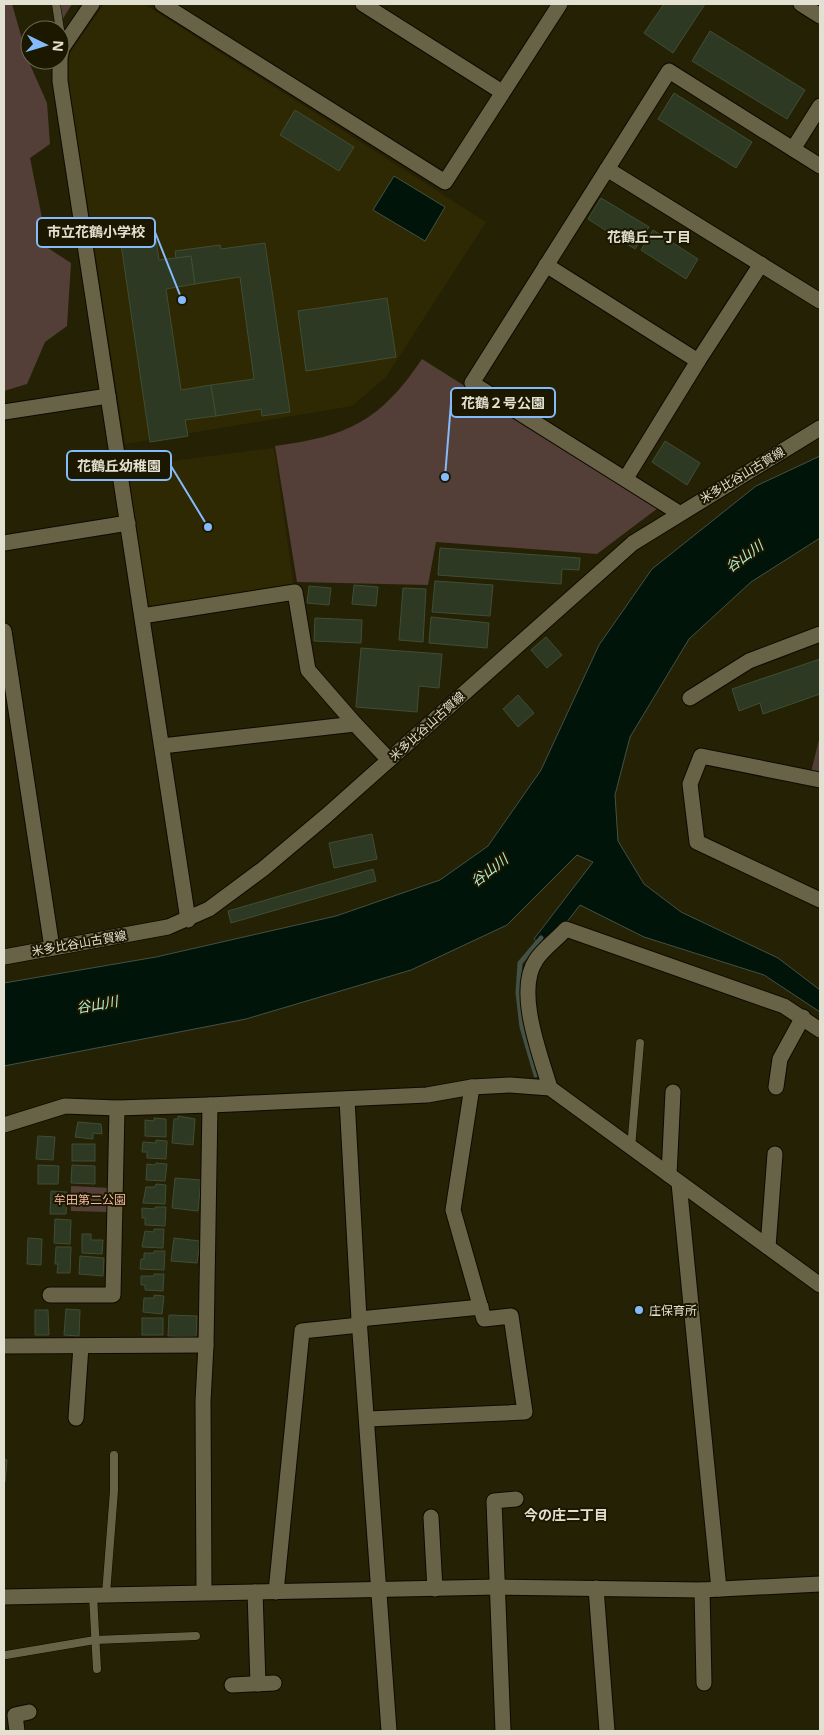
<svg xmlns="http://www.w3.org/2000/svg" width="824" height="1735" font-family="'Open Sans','Noto Sans JP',sans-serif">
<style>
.built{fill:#2e2803}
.green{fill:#533f37}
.water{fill:#001409;stroke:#445145}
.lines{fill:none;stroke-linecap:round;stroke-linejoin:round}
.stream{stroke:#445145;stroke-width:5}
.building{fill:#2d3922;stroke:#404e35}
.lane-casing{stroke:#0f0a00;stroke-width:9}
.street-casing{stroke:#0f0a00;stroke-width:17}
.secondary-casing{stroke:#0f0a00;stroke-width:17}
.lane{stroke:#686346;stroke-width:8}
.street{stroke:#686346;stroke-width:15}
.secondary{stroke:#686346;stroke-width:15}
.poi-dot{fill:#85bbfb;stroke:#1c1800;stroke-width:2}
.labels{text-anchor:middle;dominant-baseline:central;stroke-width:4;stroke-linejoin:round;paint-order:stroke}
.street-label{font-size:12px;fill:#e2e0d0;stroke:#1c1800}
.park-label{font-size:12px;fill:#f0b6a2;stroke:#1c1800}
.poi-label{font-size:12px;fill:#e2e0d0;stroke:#1c1800;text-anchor:start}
.neighbourhood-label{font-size:14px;font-weight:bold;fill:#e2e0d0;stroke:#1c1800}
.water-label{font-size:14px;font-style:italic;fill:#b4eed0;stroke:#1c1800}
.leader{fill:none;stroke:#85bbfb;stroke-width:2}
.callout-dot{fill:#85bbfb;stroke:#1c1800;stroke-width:2}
.callout{fill:#1c1800;stroke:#85bbfb;stroke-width:2}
.callout-label{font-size:14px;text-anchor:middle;font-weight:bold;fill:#e2e0d0}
</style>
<rect width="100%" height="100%" fill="#252105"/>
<g class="built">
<path d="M104,4H144L486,222L386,377L352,406L125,444L65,60Z"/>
<path d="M274,448L294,587L154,606L148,604L128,472L133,466Z"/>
</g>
<g class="green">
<path d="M4,4H12L28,60L47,103L50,144L30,158L48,248L71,263L67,326L45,342L27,384L4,391Z"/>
<path d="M60,4H72L61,22Z"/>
<path d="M422,359L658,508L597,554L436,542L428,585L297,582L275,446C349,436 380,421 422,359Z"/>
<path d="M820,736V775L811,772Z"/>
<path d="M71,1186L110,1188L109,1212L71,1211Z"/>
</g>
<g class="water">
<path d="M394,176L445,207L425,241L373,210Z"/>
<path d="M820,456V538L751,582L689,639L630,737L615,795L618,841L644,884L681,912L778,958L820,990V1012L764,975L644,937L580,905L546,949L534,939L593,862L577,855L507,925L411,970L246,1019L4,1066V983L156,957L336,916L440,880L488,846L541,770L599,645L652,569L756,486Z"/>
</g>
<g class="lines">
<path class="stream" d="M536,1075L522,1027L518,993L520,963L541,938"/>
</g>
<g class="building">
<path d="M664,4H705L673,53L644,33Z"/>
<path d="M710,31L805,90L787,119L692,61Z"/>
<path d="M674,93L752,142L736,168L658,119Z"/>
<path d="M295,110L354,147L339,171L280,135Z"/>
<path d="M601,198L649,227L635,249L588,219Z"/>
<path d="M653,230L698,259L686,279L641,250Z"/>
<path d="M156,239L159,260L191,256L195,284L166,289L181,390L211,385L216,416L185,420L188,436L150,442L121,244Z"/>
<path d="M265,243L290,412L262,416L261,409L216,416L211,385L254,379L240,277L195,284L191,256L176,258L175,251L220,245L221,249Z"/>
<path d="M387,298L396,357L306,371L298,311Z"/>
<path d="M665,441L700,463L687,485L652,462Z"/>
<path d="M440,548L580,558L579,570L562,569L561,584L438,575Z"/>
<path d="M435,581L493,585L490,616L432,612Z"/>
<path d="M354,585L378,587L376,606L352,604Z"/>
<path d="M309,586L331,588L329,605L307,603Z"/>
<path d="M403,588L426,589L423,642L399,640Z"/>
<path d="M431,617L489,623L487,648L429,643Z"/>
<path d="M315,618L362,620L361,643L314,641Z"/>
<path d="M546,637L562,655L547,668L531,650Z"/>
<path d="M361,648L442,654L439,688L419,686L417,712L356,707Z"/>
<path d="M820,659V694L763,714L760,703L739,711L732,689Z"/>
<path d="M518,695L534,713L518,727L503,709Z"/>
<path d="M372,834L377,859L334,868L329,843Z"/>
<path d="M373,869L376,881L231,923L228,911Z"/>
<path d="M178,1116L195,1119L193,1145L172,1143L174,1119H178Z"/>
<path d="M154,1118L166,1119V1137L145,1136V1120L154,1121Z"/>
<path d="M78,1122L101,1124L102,1134L93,1133V1139L75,1137Z"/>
<path d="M38,1136L55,1137L53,1160L36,1159Z"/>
<path d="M156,1140L167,1141L166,1159L147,1158V1152H142L143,1142L156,1143Z"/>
<rect x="72" y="1144" width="23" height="17"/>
<path d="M156,1163L167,1164L165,1181L146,1180L147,1164L155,1165Z"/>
<path d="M38,1165L59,1166L58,1184H38Z"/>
<path d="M72,1165L95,1166V1184L71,1183Z"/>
<path d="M175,1178L201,1180L198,1211L172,1208Z"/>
<path d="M156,1184L166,1185L165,1204L143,1203L146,1187H155Z"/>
<path d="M51,1191L67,1192L66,1214H50Z"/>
<path d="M155,1207H166L165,1226L145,1225V1218H142V1208L155,1209Z"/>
<path d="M55,1219L71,1220L70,1244L54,1243Z"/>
<path d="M154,1229H164L163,1248L142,1247L145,1231L154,1232Z"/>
<path d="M82,1234H91V1240H103L102,1254L82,1253Z"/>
<path d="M28,1238L42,1239L41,1265L27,1264Z"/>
<path d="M174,1238L200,1241L197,1263L171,1261Z"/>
<path d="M56,1247H71L70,1273H57L58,1264H55Z"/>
<path d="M154,1251H165L164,1270L140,1269L141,1259H144V1253H154Z"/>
<path d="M80,1256L104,1258L103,1276L79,1274Z"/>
<path d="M154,1274H164L163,1291L145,1290V1285H141V1276H154Z"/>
<path d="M154,1295L164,1296L162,1314L143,1312L144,1298H154Z"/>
<path d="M66,1309L80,1310L79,1336L64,1335Z"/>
<path d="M35,1310H48L49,1335H35Z"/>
<path d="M169,1315L197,1316L196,1337L168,1336Z"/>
<rect x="142" y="1318" width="21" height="17"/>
<path d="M4,1459L7,1460L5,1482H4Z"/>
</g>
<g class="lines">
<defs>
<g id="lane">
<path d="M56,4L60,30"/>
<path d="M631,1148L640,1043"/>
<path d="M106,1594L114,1491V1455"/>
<path d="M93,1595L97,1669"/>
<path d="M6,1655L95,1640L196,1636"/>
</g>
<g id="street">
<path d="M162,4L445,182L560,4"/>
<path d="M363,4L502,92"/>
<path d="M60,58L62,48L92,4"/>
<path d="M60,60V81L188,920"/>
<path d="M793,149L820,106"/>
<path d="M607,169L820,301"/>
<path d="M546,265L698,361"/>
<path d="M4,412L108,396"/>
<path d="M626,478L698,361L761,264"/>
<path d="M679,513L472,383L669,71L820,166"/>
<path d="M4,543L128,523"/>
<path d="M142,616L295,592L308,670L355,724"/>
<path d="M4,631L52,948"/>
<path d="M690,698L749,661L820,634"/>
<path d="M162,746L355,724L389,760"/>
<path d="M820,780L701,756L690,784L697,842L820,900"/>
<path d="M776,1087L780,1059L803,1017"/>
<path d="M550,1088C540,1054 515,991 536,960C543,949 557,939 566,929L784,1006L820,1030"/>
<path d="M347,1099L359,1319L389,1731"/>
<path d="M4,1125L65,1106L117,1108L210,1105L427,1095L472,1087L510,1085L550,1088L820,1285"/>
<path d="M669,1175L673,1092"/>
<path d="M679,1183L719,1589"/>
<path d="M768,1247L775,1154"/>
<path d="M50,1295H113L117,1108"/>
<path d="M359,1319L481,1307"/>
<path d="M4,1346L206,1345"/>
<path d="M76,1418L81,1346"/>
<path d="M368,1419L525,1412L511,1316L484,1319L453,1210L472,1087"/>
<path d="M431,1517L435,1589"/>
<path d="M596,1588L607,1731"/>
<path d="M702,1590L704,1683"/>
<path d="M204,1592L203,1401L206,1345L210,1105"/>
<path d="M255,1592L258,1684"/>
<path d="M276,1592L302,1331L360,1325"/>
<path d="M4,1597L498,1587L702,1590L820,1584"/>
<path d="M232,1685L274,1683"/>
<path d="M17,1731L15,1715L29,1712"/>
<path d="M503,1731L494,1501L516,1499"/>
</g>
<g id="secondary">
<path d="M801,4L820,16"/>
<path d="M4,957L168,927L209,909L263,869L326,816L633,543L820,428"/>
</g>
</defs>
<use href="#lane" class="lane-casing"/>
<use href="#street" class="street-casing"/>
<use href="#secondary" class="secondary-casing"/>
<use href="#lane" class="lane"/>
<use href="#street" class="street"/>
<use href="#secondary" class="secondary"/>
</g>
<circle class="poi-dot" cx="639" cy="1310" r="5"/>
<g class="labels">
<g class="street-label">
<text transform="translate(742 475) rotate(-31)">米多比谷山古賀線</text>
<text transform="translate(427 726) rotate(-42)">米多比谷山古賀線</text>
<text transform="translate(79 943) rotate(-10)">米多比谷山古賀線</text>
</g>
<g class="park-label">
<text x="90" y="1199">牟田第二公園</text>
</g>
<g class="poi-label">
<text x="649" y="1310">庄保育所</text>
</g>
<g class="neighbourhood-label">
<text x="649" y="236">花鶴丘一丁目</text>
<text x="566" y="1514">今の庄二丁目</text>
</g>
<g class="water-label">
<text transform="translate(744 556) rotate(-36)">谷山川</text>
<text transform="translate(489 870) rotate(-38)">谷山川</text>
<text transform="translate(97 1004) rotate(-10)">谷山川</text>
</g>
</g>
<path class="leader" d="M182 300L155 232M445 477L451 403M208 527L171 466"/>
<g class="callout-dot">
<circle cx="182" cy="300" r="5"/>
<circle cx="445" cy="477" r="5"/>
<circle cx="208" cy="527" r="5"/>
</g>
<g class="callout">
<rect x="37" y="218" width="118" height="29" rx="5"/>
<rect x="451" y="388" width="104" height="29" rx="5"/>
<rect x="67" y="451" width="104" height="29" rx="5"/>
</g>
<g class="callout-label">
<text x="96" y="237">市立花鶴小学校</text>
<text x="503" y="408">花鶴２号公園</text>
<text x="119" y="471">花鶴丘幼稚園</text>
</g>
<rect width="824" height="1735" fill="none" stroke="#e2e0d0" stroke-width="10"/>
<g transform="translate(45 45) rotate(95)"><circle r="24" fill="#1c1800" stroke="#6b6853"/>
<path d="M0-4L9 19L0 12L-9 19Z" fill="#85bbfb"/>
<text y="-8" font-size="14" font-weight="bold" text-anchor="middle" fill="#e2e0d0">N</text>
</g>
</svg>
